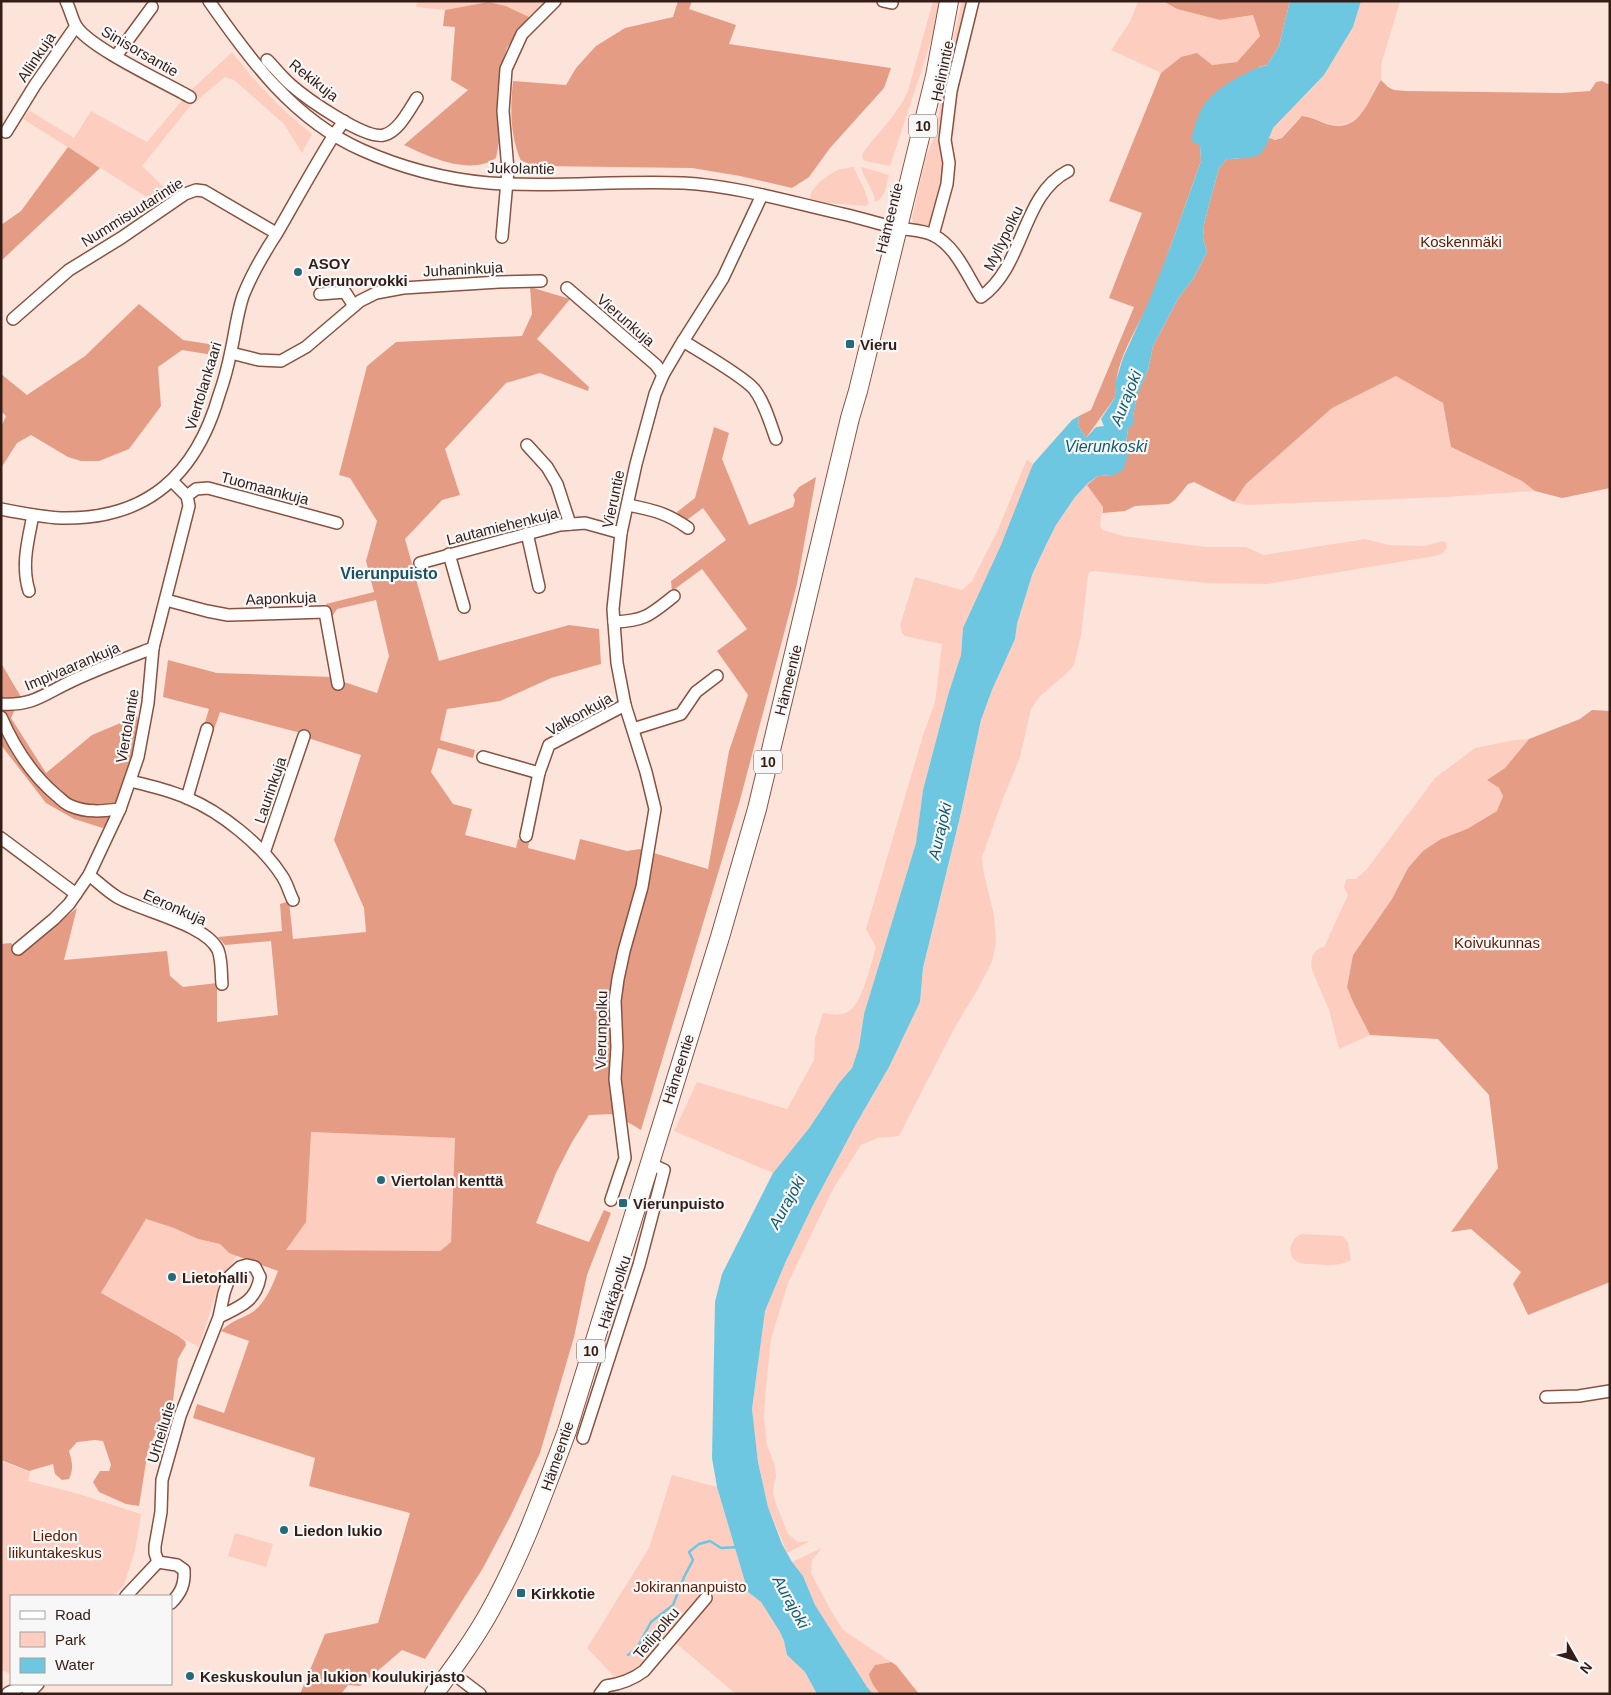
<svg xmlns="http://www.w3.org/2000/svg" width="1611" height="1695" font-family="Arial,sans-serif">
<style>
.green{fill:#fdcebf}
.forest{fill:#e59c84;fill-rule:evenodd}
.water{fill:#6dc7e1}
.lines{fill:none;stroke-linecap:round;stroke-linejoin:round}
.stream{stroke:#6dc7e1;stroke-width:2.5}
.minor-casing{stroke:#875240;stroke-width:14}
.highway-casing{stroke:#875240;stroke-width:20}
.minor{stroke:#fff;stroke-width:11}
.highway{stroke:#fff;stroke-width:18}
.poi-dot{fill:#26697b;stroke:#f7f7f7;stroke-width:2}
.labels{text-anchor:middle;dominant-baseline:central;stroke-width:4.5;stroke-linejoin:round;paint-order:stroke}
.shield{fill:#f7f7f7;stroke:#6e5e5a;stroke-width:1}
.shield-label{font-size:14px;font-weight:bold;fill:#331d16}
.street-label{font-size:15px;fill:#331d16;stroke:#f7f7f7}
.park-label{font-size:15px;fill:#5a1b02;stroke:#f7f7f7}
.poi-label{font-size:15px;font-weight:bold;fill:#331d16;stroke:#f7f7f7;text-anchor:start}
.water-label{font-size:16px;font-style:italic;fill:#0f5b6e;stroke:#f7f7f7}
.neighbourhood-label{font-size:16px;font-weight:bold;fill:#1d5261;stroke:#f7f7f7}
</style>
<rect width="100%" height="100%" fill="#fde4db"/>
<g class="green">
<path d="M417,1H546L529,17L506,6L488,2L445,10L416,7Z"/>
<path d="M933,1H942L939,17L890,166L865,161L862,158L863,153C878,132 897,115 908,91Z"/>
<path d="M962,1H979L959,83L954,135L945,140L947,184L933,235L915,231L912,218L925,160L935,134L946,70Z"/>
<path d="M1138,1H1163L1177,9L1220,20L1253,15L1260,36L1237,62L1212,65L1181,57L1161,73L1111,50L1130,22Z"/>
<path d="M1361,1H1400L1381,65V80L1373,91L1369,104L1362,114L1349,123L1336,126L1305,116L1298,119L1282,138L1274,140L1269,138L1273,128L1324,75L1353,27Z"/>
<path d="M232,52C257,84 279,108 312,134L302,153L284,124L234,80L225,77L190,106L142,166L170,193L156,203L23,119L29,110L74,138L91,111L147,142L189,92Z"/>
<path d="M854,167C858,179 868,193 868,204L866,206L817,202L810,198C811,186 829,174 838,170C843,168 849,168 854,167Z"/>
<path d="M861,167L889,175C886,185 886,198 875,202C874,189 864,180 861,167Z"/>
<path d="M1396,376L1443,403L1451,447L1522,481L1535,491L1445,497L1247,505L1234,502L1246,484L1332,407Z"/>
<path d="M1027,459L1033,464L1030,476L1001,545L963,628L961,655L948,695L923,790L916,843L864,1014L859,1047L852,1068L839,1083L810,1127L773,1173L674,1131L697,1082L787,1109L814,1060L815,1038L823,1013C831,1014 839,1016 847,1012C862,1006 871,963 876,947L866,929L924,732L935,702L942,644L905,636L902,633L900,625L915,577L962,590L972,581L997,532Z"/>
<path d="M1087,484L1103,507V513L1101,515L1100,526L1103,530L1123,536L1206,547H1246L1264,555L1365,539L1389,545L1425,546L1443,541L1446,543L1447,548L1442,554L1435,556L1267,584L1206,583L1094,571L1090,572L1088,575L1081,635L1074,665L1067,673L1039,697L1031,709L1020,757L1004,796L982,857L983,870L994,915L996,942L992,962L975,994L956,1025L899,1136L878,1138L861,1145L833,1189L788,1283L771,1339L765,1398L764,1418L767,1445L775,1466L776,1477L774,1485L773,1492L776,1504L788,1534L798,1542L810,1541L787,1553L768,1507L758,1462L752,1409L765,1311L786,1261L813,1205L856,1124L889,1067L920,1002L923,969L960,817L981,720L992,690L1015,639L1017,624L1032,575L1056,525L1075,497Z"/>
<path d="M1529,739L1505,768L1487,780L1499,788L1503,796L1497,811L1467,829L1441,839L1408,868L1392,899L1353,955L1347,987L1353,1002L1370,1035L1339,1049L1329,1010L1312,970C1310,960 1312,949 1324,947L1348,895L1344,887L1346,880L1348,879H1356L1367,869L1435,778L1475,748L1514,740Z"/>
<path d="M311,1132L455,1138L451,1242L440,1251H286Z"/>
<path d="M146,1219L174,1228L198,1239L220,1244L229,1253L237,1255L218,1287L199,1347L101,1294Z"/>
<path d="M1302,1234L1342,1236L1348,1242L1351,1260C1338,1267 1326,1265 1312,1264C1309,1264 1304,1264 1300,1263C1285,1258 1289,1238 1302,1234Z"/>
<path d="M1,1461L30,1472L28,1481L79,1494L141,1514V1516L135,1550L124,1585L113,1596H11V1674L1,1670Z"/>
<path d="M672,1475L717,1487L748,1592L761,1602L780,1632L784,1641L787,1655L805,1672L817,1694H736L672,1640L621,1684L587,1648L649,1548Z"/>
<path d="M235,1533L273,1544L266,1567L228,1556Z"/>
<path d="M822,1548L812,1560L811,1573L830,1609L843,1630L891,1662L875,1665L877,1691L880,1694H873L867,1687L815,1605L803,1576L792,1562Z"/>
</g>
<g class="forest">
<path d="M678,1H692L689,9L736,25L729,44L891,68L884,88L830,148L809,177L792,188L740,176L692,168L537,166L521,161C510,135 510,109 513,81L566,85L576,68L596,46L625,28L673,17Z"/>
<path d="M1163,1H1290L1279,46L1267,65L1259,67L1200,145L1201,161C1184,207 1169,254 1150,300C1137,330 1113,363 1116,396L1086,438L1078,425L1079,416L1091,410L1134,307L1109,298L1142,213L1109,201L1161,73L1181,57L1197,53L1212,65L1237,62L1260,36L1253,15L1220,20L1177,9Z"/>
<path d="M488,2L506,6L529,17L507,48L501,67L497,94L499,142L496,158C470,176 429,157 404,145L468,90L451,80L455,27L443,26L445,10Z"/>
<path d="M1381,80L1388,87L1394,90L1406,91L1562,93L1590,91L1596,82L1602,81L1610,85V488L1562,498L1535,491L1522,481L1451,447L1443,403L1396,376L1332,408L1246,484L1234,502L1194,482L1188,484L1175,500L1169,504L1135,506L1125,511L1103,513V507L1087,485L1099,475L1112,476L1128,455L1126,443L1128,429L1133,416L1137,395L1148,370L1153,346L1179,297L1193,279L1207,252L1203,238L1204,224L1219,168L1227,159C1246,158 1262,158 1269,138L1275,140L1282,138L1302,116C1313,117 1325,125 1336,126C1363,127 1369,97 1381,80Z"/>
<path d="M68,147L100,168L1,261V225L21,211Z"/>
<path d="M530,287L570,299L537,339L589,387L588,391L540,373L506,383L445,449L460,495L442,500L405,539L412,564L440,557L442,564L414,572L439,661L569,625L599,629L601,664L551,678L500,701L447,709L440,740L475,750L473,758L438,748L431,772L453,804L472,809L465,835L516,848L518,839L529,842L528,848L575,860L580,839L627,851L640,849L708,869L729,751L748,695L717,651L747,629L702,569L672,591L671,581L726,540L703,508L684,522L677,512L695,498L714,427L729,433L722,459L749,525L793,507L795,500L793,495L799,487L816,477L797,584L740,800L641,1130L614,1114L589,1115L572,1142L556,1173L536,1223L589,1242L604,1210L611,1213L587,1275L574,1337L540,1453L511,1515L483,1568L425,1659L402,1650L360,1686L348,1685L341,1694H300L325,1634L378,1623L410,1513L309,1486L315,1458L193,1418L197,1404L224,1413L249,1341L221,1331C233,1319 243,1319 254,1311C266,1302 273,1284 278,1271L229,1253L220,1244L198,1239L174,1228L146,1219L101,1293L178,1336L185,1341L186,1345L178,1359L172,1409L158,1428L148,1450L139,1506L126,1504L99,1492L93,1482L100,1471H109L111,1465L103,1441L95,1440L77,1442L69,1451C72,1461 74,1469 69,1479L62,1480L55,1474L53,1464L29,1471L1,1460V944L11,943L20,953L77,908L64,960L167,951L170,976L183,987L217,983V1022L278,1015L271,941L225,945L218,937L282,931L280,904L289,901L293,939L366,932L364,908L334,840L361,755L308,738L301,733L220,712L209,744L199,741L209,709L163,697L168,660L217,673L333,677L339,663L344,682L377,693L389,656L376,600L337,609L331,618L326,604L374,592L366,561L377,521L350,478L339,475L367,366L396,342L522,336L532,314ZM311,1132L455,1138L451,1242L440,1251L286,1250L306,1222Z"/>
<path d="M139,304L183,340L222,346L219,356L182,350L158,367L161,406L129,449L99,461H81L68,457L31,435L17,443L1,468V427L6,416L1,411V374L27,395L85,356Z"/>
<path d="M1,663L21,697L11,718L46,773L92,735L137,716L139,726L135,750L113,815L103,828L74,819L46,803L1,745Z"/>
<path d="M1592,710L1610,711V1282L1528,1315L1513,1284L1521,1272L1471,1229L1451,1232L1498,1168L1489,1095L1438,1039L1370,1035L1353,1002L1347,987L1353,955L1392,899L1408,868L1423,851L1441,839L1467,829L1497,811L1503,796L1499,788L1487,780L1505,768L1529,739L1580,719Z"/>
<path d="M891,1662L896,1665L919,1694H880C874,1687 871,1682 869,1674L875,1665Z"/>
</g>
<path class="water" d="M1290,1H1361L1353,27L1324,75L1273,128L1266,146L1259,155L1249,158L1227,159L1219,168L1204,224L1203,238L1207,252L1193,279L1179,297L1153,346L1148,370L1137,396L1133,416L1134,423L1128,429L1126,443L1128,455L1123,470L1112,476L1099,475L1087,484L1075,497L1056,525L1046,545L1032,575L1017,624L1015,639L992,690L981,720L960,817L923,968L920,1002L889,1067L856,1124L813,1205L786,1261L765,1311L752,1409L758,1462L768,1507L782,1544L792,1562L803,1576L815,1605L867,1687L873,1694H817L805,1672L787,1655L784,1641L780,1632L761,1602L748,1592L717,1487L712,1458L715,1302L722,1274L773,1173L810,1127L839,1083L852,1068L859,1047L864,1014L916,843L923,790L948,695L961,655L963,628L1001,545L1033,464L1072,420L1079,416L1078,425L1086,438L1096,427L1104,426L1101,419L1116,396L1115,384L1123,358L1149,301L1170,248L1201,161L1200,145L1191,141C1194,127 1198,112 1207,101C1218,87 1250,69 1267,65L1279,46Z"/>
<g class="lines">
<path class="stream" d="M628,1655L637,1648L651,1622L673,1605L684,1577L693,1560L689,1552L699,1544L710,1541L721,1548L739,1547"/>
<defs>
<g id="minor">
<path d="M66,1C70,9 72,19 76,26C90,48 164,82 190,97"/>
<path d="M209,1C250,60 294,120 362,150C402,168 445,179 489,183C553,188 618,180 683,183C737,186 790,202 843,214C862,218 880,225 899,228C909,230 923,230 933,235C957,247 967,276 981,297C1025,266 1021,195 1068,171"/>
<path d="M883,1L892,3"/>
<path d="M116,56L152,7"/>
<path d="M267,60C275,68 282,77 291,85C306,98 365,140 384,135C399,131 409,110 417,98"/>
<path d="M6,132L35,85L76,26"/>
<path d="M933,235L947,184L949,163L945,140L951,91L973,1"/>
<path d="M502,237L508,170L503,111L506,69L522,34L555,1"/>
<path d="M567,288L656,365L663,375"/>
<path d="M320,294L345,292L354,306"/>
<path d="M13,319L69,270L121,238L185,194L196,190L204,191L276,233"/>
<path d="M683,341C699,351 743,376 754,389C765,403 770,423 776,439"/>
<path d="M231,353L259,360L281,361L306,347L360,301L376,293L403,288L499,282L541,281"/>
<path d="M527,445L547,467L557,484L570,524"/>
<path d="M187,496L196,489L208,488L337,523"/>
<path d="M628,505C653,510 667,513 688,528"/>
<path d="M1,509C21,513 41,517 61,518C147,520 196,475 219,395C224,381 228,366 231,351C235,333 237,314 243,296C252,273 264,253 277,233C296,200 314,167 334,135L344,121"/>
<path d="M527,533L539,587"/>
<path d="M449,554L464,607"/>
<path d="M420,563L560,525L585,523L621,533"/>
<path d="M29,591C21,565 28,541 33,515"/>
<path d="M166,600L207,611L228,615L325,612L338,684"/>
<path d="M614,622C645,621 650,615 674,596"/>
<path d="M1,704C35,706 45,693 74,680C100,668 127,658 153,648"/>
<path d="M1,717C14,747 30,773 56,795C60,798 65,804 71,806C87,813 103,811 120,809"/>
<path d="M633,729L681,714L696,692L717,676"/>
<path d="M483,757L539,773"/>
<path d="M131,781C150,786 169,790 187,798C221,812 262,845 282,876C287,883 289,892 293,900"/>
<path d="M187,798L207,729"/>
<path d="M526,836L539,773L549,745L625,705"/>
<path d="M1,838L76,894"/>
<path d="M264,853L304,736"/>
<path d="M89,875C98,882 107,891 117,897C141,911 206,924 218,950C222,960 221,974 222,984"/>
<path d="M18,949L54,919L69,904L89,875L120,809L138,757L148,703L153,648L189,506L187,496L172,481"/>
<path d="M611,1200L625,1158L615,1079L617,1047L615,1001L618,979L624,951L642,887L655,809L646,772L625,705L617,663L613,609L621,533L636,464L655,394L663,375L680,346L723,278L762,195"/>
<path d="M1546,1397L1579,1396L1610,1391"/>
<path d="M583,1438L639,1265L664,1170L649,1163"/>
<path d="M158,1562L155,1553V1546L161,1512L162,1480L180,1416L219,1317L224,1293L230,1276L240,1267L247,1265L255,1267L260,1277C256,1302 239,1307 219,1317"/>
<path d="M158,1562L177,1565L184,1570C185,1584 181,1593 171,1603"/>
<path d="M126,1596L158,1562"/>
<path d="M451,1672L480,1694"/>
<path d="M8,1693L26,1684"/>
<path d="M28,1694L38,1684"/>
<path d="M600,1694L606,1686C621,1684 632,1680 644,1671L706,1598"/>
</g>
<path id="highway" d="M434,1694C454,1667 474,1640 490,1611C522,1554 544,1492 567,1431L720,937L757,809L850,418L858,391L935,76L949,1"/>
</defs>
<use href="#minor" class="minor-casing"/>
<use href="#highway" class="highway-casing"/>
<use href="#minor" class="minor"/>
<use href="#highway" class="highway"/>
</g>
<g class="poi-dot">
<circle cx="298" cy="272" r="5"/>
<rect x="845" y="339" width="10" height="10" rx="2.5"/>
<circle cx="381" cy="1180" r="5"/>
<rect x="618" y="1198" width="10" height="10" rx="2.5"/>
<circle cx="172" cy="1277" r="5"/>
<circle cx="284" cy="1530" r="5"/>
<rect x="516" y="1588" width="10" height="10" rx="2.5"/>
<circle cx="190" cy="1676" r="5"/>
</g>
<g class="labels">
<g class="shield">
<rect x="909" y="114.5" width="28" height="23" rx="4"/>
<rect x="754" y="750.5" width="28" height="23" rx="4"/>
<rect x="577" y="1339.5" width="28" height="23" rx="4"/>
</g>
<g class="shield-label">
<text x="923" y="126">10</text>
<text x="768" y="762">10</text>
<text x="591" y="1351">10</text>
</g>
<g class="street-label">
<text transform="translate(140 51) rotate(30)">Sinisorsantie</text>
<text transform="translate(36 57) rotate(-56)">Allinkuja</text>
<text transform="translate(942 71) rotate(-78)">Helinintie</text>
<text transform="translate(314 80) rotate(38)">Rekikuja</text>
<text transform="translate(521 168) rotate(1)">Jukolantie</text>
<text transform="translate(132 212) rotate(-32)">Nummisuutarintie</text>
<text transform="translate(889 218) rotate(-76)">Hämeentie</text>
<text transform="translate(1003 238) rotate(-64)">Myllypolku</text>
<text transform="translate(463 269) rotate(-3)">Juhaninkuja</text>
<text transform="translate(626 320) rotate(41)">Vierunkuja</text>
<text transform="translate(203 386) rotate(-73)">Viertolankaari</text>
<text transform="translate(265 488) rotate(15)">Tuomaankuja</text>
<text transform="translate(613 499) rotate(-78)">Vieruntie</text>
<text transform="translate(502 526) rotate(-14)">Lautamiehenkuja</text>
<text transform="translate(281 598) rotate(-2)">Aaponkuja</text>
<text transform="translate(72 666) rotate(-23)">Impivaarankuja</text>
<text transform="translate(788 680) rotate(-76)">Hämeentie</text>
<text transform="translate(579 714) rotate(-29)">Valkonkuja</text>
<text transform="translate(127 726) rotate(-80)">Viertolantie</text>
<text transform="translate(270 790) rotate(-71)">Laurinkuja</text>
<text transform="translate(175 907) rotate(24)">Eeronkuja</text>
<text transform="translate(601 1030) rotate(-89)">Vierunpolku</text>
<text transform="translate(678 1069) rotate(-72)">Hämeentie</text>
<text transform="translate(614 1292) rotate(-72)">Härkäpolku</text>
<text transform="translate(161 1432) rotate(-73)">Urheilutie</text>
<text transform="translate(557 1456) rotate(-71)">Hämeentie</text>
<text transform="translate(656 1633) rotate(-50)">Teilipolku</text>
</g>
<g class="park-label">
<text x="1461" y="241">Koskenmäki</text>
<text x="1497" y="942">Koivukunnas</text>
<text x="55" y="1535">Liedon<tspan x="55" dy="17">liikuntakeskus</tspan></text>
<text x="690" y="1586">Jokirannanpuisto</text>
</g>
<g class="poi-label">
<text x="308" y="263">ASOY<tspan x="308" dy="17">Vierunorvokki</tspan></text>
<text x="860" y="344">Vieru</text>
<text x="391" y="1180">Viertolan kenttä</text>
<text x="633" y="1203">Vierunpuisto</text>
<text x="182" y="1277">Lietohalli</text>
<text x="294" y="1530">Liedon lukio</text>
<text x="531" y="1593">Kirkkotie</text>
<text x="200" y="1676">Keskuskoulun ja lukion koulukirjasto</text>
</g>
<g class="water-label">
<text transform="translate(1126 398) rotate(-68)">Aurajoki</text>
<text x="1106" y="446">Vierunkoski</text>
<text transform="translate(940 831) rotate(-77)">Aurajoki</text>
<text transform="translate(787 1202) rotate(-61)">Aurajoki</text>
<text transform="translate(791 1602) rotate(61)">Aurajoki</text>
</g>
<g class="neighbourhood-label">
<text x="389" y="573">Vierunpuisto</text>
</g>
</g>
<rect width="1611" height="1695" fill="none" stroke="#331d16" stroke-width="5"/>
<rect x="10" y="1595" width="162" height="90" fill="#f7f7f7" stroke="#a9a09d"/>
<rect x="20" y="1611" width="25" height="8" fill="#ffffff" stroke="#a9a09d"/>
<text x="55" y="1620" font-size="15" fill="#331d16">Road</text>
<rect x="20" y="1632" width="25" height="15" fill="#fdcebf" stroke="#a9a09d"/>
<text x="55" y="1645" font-size="15" fill="#331d16">Park</text>
<rect x="20" y="1658" width="25" height="15" fill="#6dc7e1" stroke="#a9a09d"/>
<text x="55" y="1670" font-size="15" fill="#331d16">Water</text>
<g transform="translate(1576 1660) rotate(129)" stroke="#f7f7f7" stroke-width="4" paint-order="stroke">
<path d="M0-4L9 19L0 12L-9 19Z" fill="#331d16"/>
<text y="-8" font-size="14" font-weight="bold" text-anchor="middle" fill="#331d16">N</text>
</g>
</svg>
